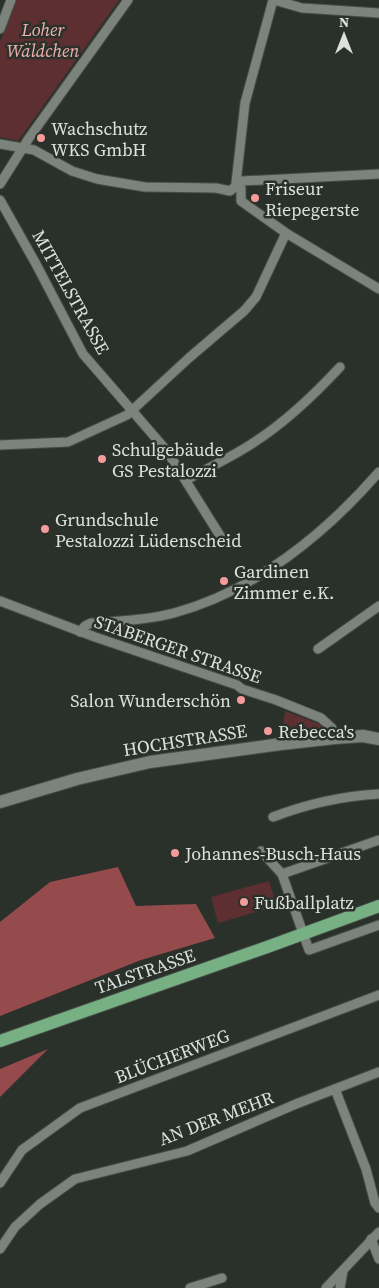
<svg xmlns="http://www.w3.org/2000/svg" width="379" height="1288" font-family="'Source Serif 4',serif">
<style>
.green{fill:#5d2f30}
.forest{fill:#954a4b}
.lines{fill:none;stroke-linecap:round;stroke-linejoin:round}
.minor-casing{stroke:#474d48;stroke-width:11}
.secondary-casing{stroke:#474d48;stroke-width:14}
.primary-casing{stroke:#474d48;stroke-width:14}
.minor{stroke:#7b837c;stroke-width:9}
.secondary{stroke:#7b837c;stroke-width:12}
.primary{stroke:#76b083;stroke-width:12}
.poi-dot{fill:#f59b9a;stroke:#2a312b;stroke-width:2}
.labels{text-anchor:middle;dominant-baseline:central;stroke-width:5;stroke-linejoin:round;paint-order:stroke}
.park-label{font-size:18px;font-style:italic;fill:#f1afad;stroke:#2a312b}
.poi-label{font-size:18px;fill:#dce1dd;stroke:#2a312b;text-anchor:start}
.street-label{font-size:18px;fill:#dce1dd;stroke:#2a312b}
</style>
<rect width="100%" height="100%" fill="#2a312b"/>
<g class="green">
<path d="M16,0H119L18,141L0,137V42Z"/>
<path d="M129,625L130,627L125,640L103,633L105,629Z"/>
<path d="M285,711L322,725L317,733L276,735L282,733Z"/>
<path d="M269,881L277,906L218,923L211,897Z"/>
</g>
<g class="forest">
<path d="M118,867L136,906L196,904L215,938L141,960L0,1016V922L50,882Z"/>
<path d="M48,1049L0,1097V1069Z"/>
</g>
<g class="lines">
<defs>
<g id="minor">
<path d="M273,0L245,103L236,183L241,188V201L286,233L379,289"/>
<path d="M274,0L302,8L379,13"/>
<path d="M0,29L11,0"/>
<path d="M0,144L34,150L72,171L97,179L145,187L216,188L230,191L242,181L379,174"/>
<path d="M0,184L29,138L128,0"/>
<path d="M0,200L36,264L83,354L167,451L224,542"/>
<path d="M0,445L68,442L127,415L190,357L244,311L256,297L286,233"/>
<path d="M186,480C208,468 232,457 253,443C286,422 314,395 340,367"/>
<path d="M0,601L95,637L237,685L242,689L276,700L321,718L332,728L335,738"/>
<path d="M80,632L85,626L91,623C119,621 147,620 174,613C255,591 325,534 379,472"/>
<path d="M318,649L379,606"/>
<path d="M273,817C307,804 343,796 379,794"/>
<path d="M261,851L282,874L309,950L379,925"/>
<path d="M282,874L379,840"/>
<path d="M335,1089L366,1169L375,1203L379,1208"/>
<path d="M0,1183L22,1150L80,1108L379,995"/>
<path d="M371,1239L379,1259"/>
<path d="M0,1249L15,1227L40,1204L75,1179L187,1151L296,1104L379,1072"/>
<path d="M190,1288L222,1278"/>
<path d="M326,1288L379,1232"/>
<path d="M340,1288L343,1271"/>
</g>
<path id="secondary" d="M0,802L77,779L150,762L281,744L335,738L363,736L379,739"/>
<path id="primary" d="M0,1041L270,946L379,906"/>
</defs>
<use href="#minor" class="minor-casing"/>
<use href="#secondary" class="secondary-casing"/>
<use href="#primary" class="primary-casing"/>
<use href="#minor" class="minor"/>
<use href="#secondary" class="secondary"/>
<use href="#primary" class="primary"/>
</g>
<g class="poi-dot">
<circle cx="41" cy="138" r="5"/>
<circle cx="255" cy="198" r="5"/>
<circle cx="102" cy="459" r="5"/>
<circle cx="45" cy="529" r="5"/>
<circle cx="224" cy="581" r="5"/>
<circle cx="241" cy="700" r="5"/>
<circle cx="268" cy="731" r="5"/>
<circle cx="175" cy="853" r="5"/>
<circle cx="244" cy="902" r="5"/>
</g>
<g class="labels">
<g class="park-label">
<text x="43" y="29">Loher<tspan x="43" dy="21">Wäldchen</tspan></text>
</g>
<g class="poi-label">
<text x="51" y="128">Wachschutz<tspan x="51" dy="21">WKS GmbH</tspan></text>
<text x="265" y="188">Friseur<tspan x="265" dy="21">Riepegerste</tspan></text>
<text x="112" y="449">Schulgebäude<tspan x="112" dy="21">GS Pestalozzi</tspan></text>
<text x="55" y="519">Grundschule<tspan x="55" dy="21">Pestalozzi Lüdenscheid</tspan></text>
<text x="234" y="571">Gardinen<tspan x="234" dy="21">Zimmer e.K.</tspan></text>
<text x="231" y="700" text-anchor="end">Salon Wunderschön</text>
<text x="278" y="731">Rebecca's</text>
<text x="185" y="853">Johannes-Busch-Haus</text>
<text x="254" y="902">Fußballplatz</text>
</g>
<g class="street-label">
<text transform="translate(71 292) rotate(61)">MITTELSTRASSE</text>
<text transform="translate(178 649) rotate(19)">STABERGER STRASSE</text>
<text transform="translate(185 740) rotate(-9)">HOCHSTRASSE</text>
<text transform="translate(145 971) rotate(-19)">TALSTRASSE</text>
<text transform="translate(172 1056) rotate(-21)">BLÜCHERWEG</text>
<text transform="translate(216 1118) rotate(-21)">AN DER MEHR</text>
</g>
</g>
<g transform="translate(344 35)" stroke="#2a312b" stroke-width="4" paint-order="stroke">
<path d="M0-4L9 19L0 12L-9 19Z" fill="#dce1dd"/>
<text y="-8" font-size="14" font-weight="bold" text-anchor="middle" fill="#dce1dd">N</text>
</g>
</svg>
